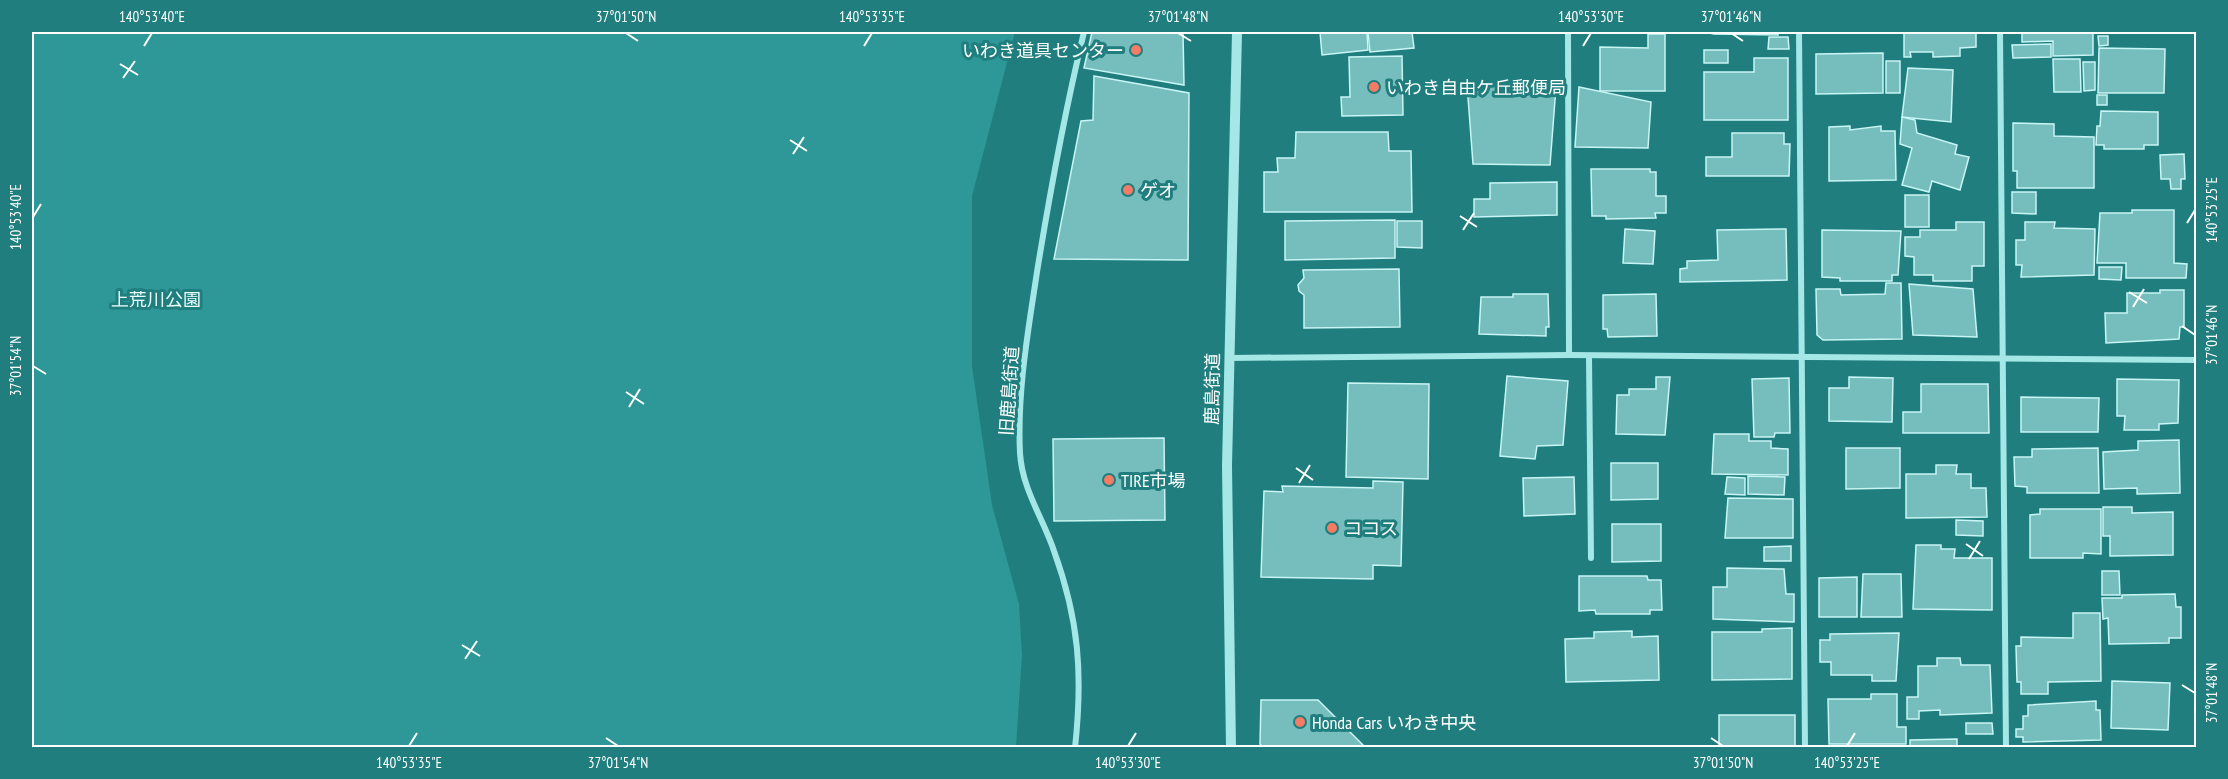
<svg xmlns="http://www.w3.org/2000/svg" width="2228" height="779" font-family="'PT Sans Narrow','Noto Sans JP',sans-serif">
<style>
.green{fill:#2d9897}
.building{fill:#76bdbd;stroke:#c8f5f5;stroke-width:1.5}
.lines{fill:none;stroke-linecap:round;stroke-linejoin:round}
.minor{stroke:#a4e7e6;stroke-width:6}
.tertiary{stroke:#a4e7e6;stroke-width:10}
.ticks{fill:none;stroke:#fff;stroke-width:2}
.poi-dot{fill:#f47b65;stroke:#207e7e;stroke-width:2}
.labels{text-anchor:middle;dominant-baseline:central;stroke-width:6;stroke-linejoin:round;paint-order:stroke}
.poi-label{font-size:18px;fill:#fff;stroke:#207e7e;text-anchor:start}
.park-label{font-size:18px;fill:#e9fbfb;stroke:#207e7e}
.street-label{font-size:18px;fill:#fff;stroke:#207e7e}
.neatline{fill:none;stroke:#fff;stroke-width:2}
.ticks-label{font-size:15px;text-anchor:middle;fill:#fff}
</style>
<rect width="100%" height="100%" fill="#207e7e"/>
<path class="green" d="M32,32H1015L972,196V366L992,505L1019,604L1022,655L1016,747H32Z"/>
<g class="building">
<path d="M1092,32H1183L1184,85L1084,68Z"/>
<path d="M1320,32H1367L1368,50L1322,55Z"/>
<path d="M1368,32H1412L1414,48L1370,52Z"/>
<path d="M1704,32H1778V35L1714,34Z"/>
<path d="M1904,32H1976V47L1960,48V56L1933,57V52H1910L1911,57H1904Z"/>
<path d="M2022,32H2093V55L2053,56V41L2022,42Z"/>
<path d="M1648,34H1665V91H1600V47L1648,48Z"/>
<path d="M2098,36H2108V45L2099,46Z"/>
<path d="M1769,37H1788L1789,49H1768Z"/>
<path d="M2051,44V57L2013,58L2012,45Z"/>
<path d="M2099,48L2165,49L2164,93H2098Z"/>
<rect x="1704" y="50" width="24" height="13"/>
<path d="M1883,53V93L1816,94V54Z"/>
<path d="M1402,56L1403,115L1342,116L1341,97H1350L1349,57Z"/>
<path d="M1754,58H1788V120H1704V72H1754Z"/>
<path d="M2053,59H2080L2081,92H2054Z"/>
<rect x="1886" y="61" width="14" height="32"/>
<path d="M2083,62H2095V90L2084,91Z"/>
<path d="M1908,68L1953,70L1951,122L1902,117Z"/>
<path d="M1094,76L1189,93L1188,260L1054,259L1081,121L1093,120Z"/>
<path d="M1467,84L1556,87L1550,165L1473,164Z"/>
<path d="M1579,87L1651,102L1648,148L1575,147Z"/>
<rect x="2097" y="95" width="10" height="10"/>
<path d="M2101,111L2158,112V145H2144V149H2104V145H2096L2097,126H2100Z"/>
<path d="M1902,117L1915,120L1917,133L1957,145L1955,154L1969,157L1960,190L1932,181L1929,192L1902,185L1912,148L1900,144Z"/>
<path d="M2013,123L2054,124V136L2094,137V188H2017V171H2013Z"/>
<path d="M1850,126V130L1881,126V131H1895L1896,180L1829,181V127Z"/>
<path d="M1296,132H1388L1389,151H1411L1412,212H1264V172H1278L1277,158H1295Z"/>
<path d="M1732,133H1784V144H1790L1789,176H1706V157H1732Z"/>
<path d="M2184,154L2185,179H2181V189H2171L2170,179H2161L2160,155Z"/>
<path d="M1591,169H1650V172H1656V196H1666V213H1655L1656,218L1606,219V216H1592Z"/>
<path d="M1557,182V215L1474,217V199H1490V183Z"/>
<path d="M2012,192H2036V214L2012,213Z"/>
<rect x="1905" y="195" width="24" height="32"/>
<path d="M2132,210H2174V263L2187,264L2186,278H2126V263H2097L2100,213H2132Z"/>
<path d="M1395,220V258L1285,260V221Z"/>
<path d="M1397,221H1422V248L1397,247Z"/>
<path d="M1956,222H1984V266H1972V281H1933V275H1914V257L1905,256V237H1920V230H1956Z"/>
<path d="M2025,222H2055L2054,228L2095,229L2094,275L2021,277L2022,265H2016V240H2025Z"/>
<path d="M1625,229L1655,231L1653,264L1623,263Z"/>
<path d="M1786,229L1787,280L1680,282V269L1687,268V261L1718,260L1717,230Z"/>
<path d="M1822,230L1901,231L1898,275H1892V281H1840V278L1822,277Z"/>
<path d="M2099,267H2122L2121,280L2099,279Z"/>
<path d="M1399,269L1400,327L1304,328V295L1299,291L1298,285L1304,278L1303,270Z"/>
<path d="M1886,283H1901L1902,339L1823,340L1817,335L1816,289H1840L1841,295L1885,294Z"/>
<path d="M1909,284L1973,289L1977,337L1913,335Z"/>
<path d="M2160,290H2184V327H2180L2179,339L2106,343L2105,313H2127V293H2160Z"/>
<path d="M1513,294H1548L1549,327H1546V336L1479,334L1481,297H1513Z"/>
<path d="M1656,294L1657,336L1608,337L1607,329H1603V295Z"/>
<path d="M1507,376L1568,381L1563,445L1537,446L1535,459L1500,456Z"/>
<path d="M1656,377H1670L1665,435L1616,434L1617,395H1629V389H1656Z"/>
<path d="M1849,377L1893,378L1892,422L1829,421V388H1849Z"/>
<path d="M1789,378L1790,433H1775L1774,437H1754L1752,379Z"/>
<path d="M2117,379L2179,380L2178,423L2159,424V430H2124L2125,416H2117Z"/>
<path d="M1348,383L1429,384L1428,479L1346,477Z"/>
<path d="M1921,384H1988L1989,433H1903V412H1921Z"/>
<path d="M2021,397L2099,398L2098,432H2021Z"/>
<path d="M1714,434H1749V441H1771V448L1788,449V475L1712,474Z"/>
<path d="M1164,438L1165,520L1054,521L1053,439Z"/>
<path d="M2179,440L2180,493L2137,494V488L2104,489L2103,452L2138,450V441Z"/>
<path d="M1846,448H1900V488L1846,489Z"/>
<path d="M2098,448L2099,493H2027V487L2015,486L2014,457H2032V449Z"/>
<path d="M1611,463H1658V499L1611,500Z"/>
<path d="M1936,465H1957L1956,474H1971V488H1986L1987,517L1906,518V474H1936Z"/>
<path d="M1748,476L1785,477L1784,495L1748,494Z"/>
<path d="M1574,477L1575,514L1524,516L1523,478Z"/>
<path d="M1727,477L1745,478V495L1725,494Z"/>
<path d="M1373,481L1403,482L1401,566L1373,565V579L1261,577L1264,491L1283,492L1282,486L1373,488Z"/>
<path d="M1728,498L1793,499V538H1725Z"/>
<path d="M2103,507H2132V513L2173,512V555L2110,556V536H2103Z"/>
<path d="M2040,509H2101V554L2083,553V558H2030V515L2040,514Z"/>
<path d="M1956,520L1983,521V536L1956,535Z"/>
<path d="M1612,524H1661V561L1612,562Z"/>
<path d="M1916,545H1941V549H1955L1954,558H1992V610L1913,609Z"/>
<path d="M1791,546V561H1764V547Z"/>
<path d="M1727,568L1784,569L1786,594H1794V622L1713,619V587H1727Z"/>
<path d="M2102,571H2119L2120,595H2102Z"/>
<path d="M1863,574H1901L1902,617H1861Z"/>
<path d="M1579,576H1647L1648,580H1661L1662,610H1650V614H1596L1595,610L1579,611Z"/>
<path d="M1857,577V617H1819V578Z"/>
<path d="M2175,594L2176,607H2181V638H2169V643L2109,644L2108,618L2103,619L2102,598H2122V595Z"/>
<path d="M2073,613H2100L2101,681L2048,682V694H2021V682H2017L2016,646H2021V637L2073,638Z"/>
<path d="M1792,628V679L1712,680V632H1762V629Z"/>
<path d="M1632,631V637L1658,636L1659,680L1566,682L1565,639L1594,638V632Z"/>
<path d="M1899,633L1896,681H1872V675H1831V662H1820V640H1830V634Z"/>
<path d="M1937,658H1960L1961,665H1990L1992,713L1940,715V710L1919,711V719H1907V697H1918V666H1937Z"/>
<path d="M2112,681L2170,683L2168,730L2111,728Z"/>
<path d="M1871,694H1897V727H1906V744H1829L1828,699H1871Z"/>
<path d="M1261,700H1318L1366,748H1263L1260,744Z"/>
<path d="M2096,701V710H2100L2101,740L2023,742V737H2016V729H2023V716H2028V705Z"/>
<rect x="1719" y="715" width="76" height="33"/>
<path d="M1966,723H1992L1993,734H1966Z"/>
<path d="M1957,739V746L1984,748H1910V740Z"/>
</g>
<g class="lines">
<g class="minor">
<path d="M1568,32L1569,355"/>
<path d="M1799,32L1805,748"/>
<path d="M2000,32L2006,748"/>
<path d="M1589,356L1591,558"/>
<path d="M1229,358L1569,355L2196,360"/>
<path d="M1075,748C1083,674 1079,620 1054,551C1043,518 1022,489 1020,453C1017,392 1028,332 1037,272C1050,192 1065,111 1084,32"/>
</g>
<path class="tertiary" d="M1231,748L1227,466L1237,32"/>
</g>
<path class="ticks" d="M626,33L638,41M1178,33L1191,41M1731,33L1743,41M144,46L152,33M864,46L872,33M1583,46L1591,33M120,64L138,75M123,78L135,61M790,140L807,151M793,154L804,137M1460,216L1477,227M33,217L41,204M2187,223L2195,210M1463,230L1474,213M2129,292L2147,303M2133,307L2144,289M2182,326L2195,335M33,366L46,374M626,392L644,404M629,407L640,389M1296,468L1313,480M1299,483L1310,465M1966,544L1983,556M1969,559L1980,541M462,645L480,656M465,659L477,641M2182,685L2195,693M606,738L618,746M1711,738L1723,746M409,746L417,733M1128,746L1136,733M1847,746L1855,733"/>
<g class="poi-dot">
<circle cx="1136" cy="50" r="6"/>
<circle cx="1374" cy="87" r="6"/>
<circle cx="1128" cy="190" r="6"/>
<circle cx="1109" cy="480" r="6"/>
<circle cx="1332" cy="528" r="6"/>
<circle cx="1300" cy="722" r="6"/>
</g>
<g class="labels">
<g class="poi-label">
<text x="1124" y="50" text-anchor="end">いわき道具センター</text>
<text x="1386" y="87">いわき自由ケ丘郵便局</text>
<text x="1140" y="190">ゲオ</text>
<text x="1121" y="480">TIRE市場</text>
<text x="1344" y="528">ココス</text>
<text x="1312" y="722">Honda Cars いわき中央</text>
</g>
<g class="park-label">
<text x="156" y="299">上荒川公園</text>
</g>
<g class="street-label">
<text transform="translate(1212 389) rotate(-89)">鹿島街道</text>
<text transform="translate(1009 391) rotate(-86)">旧鹿島街道</text>
</g>
</g>
<rect width="2228" height="779" fill="none" stroke="#207e7e" stroke-width="66"/>
<rect x="33" y="33" width="2162" height="713" class="neatline"/>
<g class="ticks-label">
<text x="152" y="22">140°53'40"E</text>
<text x="626" y="22">37°01'50"N</text>
<text x="872" y="22">140°53'35"E</text>
<text x="1178" y="22">37°01'48"N</text>
<text x="1591" y="22">140°53'30"E</text>
<text x="1731" y="22">37°01'46"N</text>
<text transform="translate(2212 210) rotate(-90)" y="5">140°53'25"E</text>
<text transform="translate(16 217) rotate(-90)" y="5">140°53'40"E</text>
<text transform="translate(2212 335) rotate(-90)" y="5">37°01'46"N</text>
<text transform="translate(16 366) rotate(-90)" y="5">37°01'54"N</text>
<text transform="translate(2212 693) rotate(-90)" y="5">37°01'48"N</text>
<text x="409" y="768">140°53'35"E</text>
<text x="618" y="768">37°01'54"N</text>
<text x="1128" y="768">140°53'30"E</text>
<text x="1723" y="768">37°01'50"N</text>
<text x="1847" y="768">140°53'25"E</text>
</g>
</svg>
